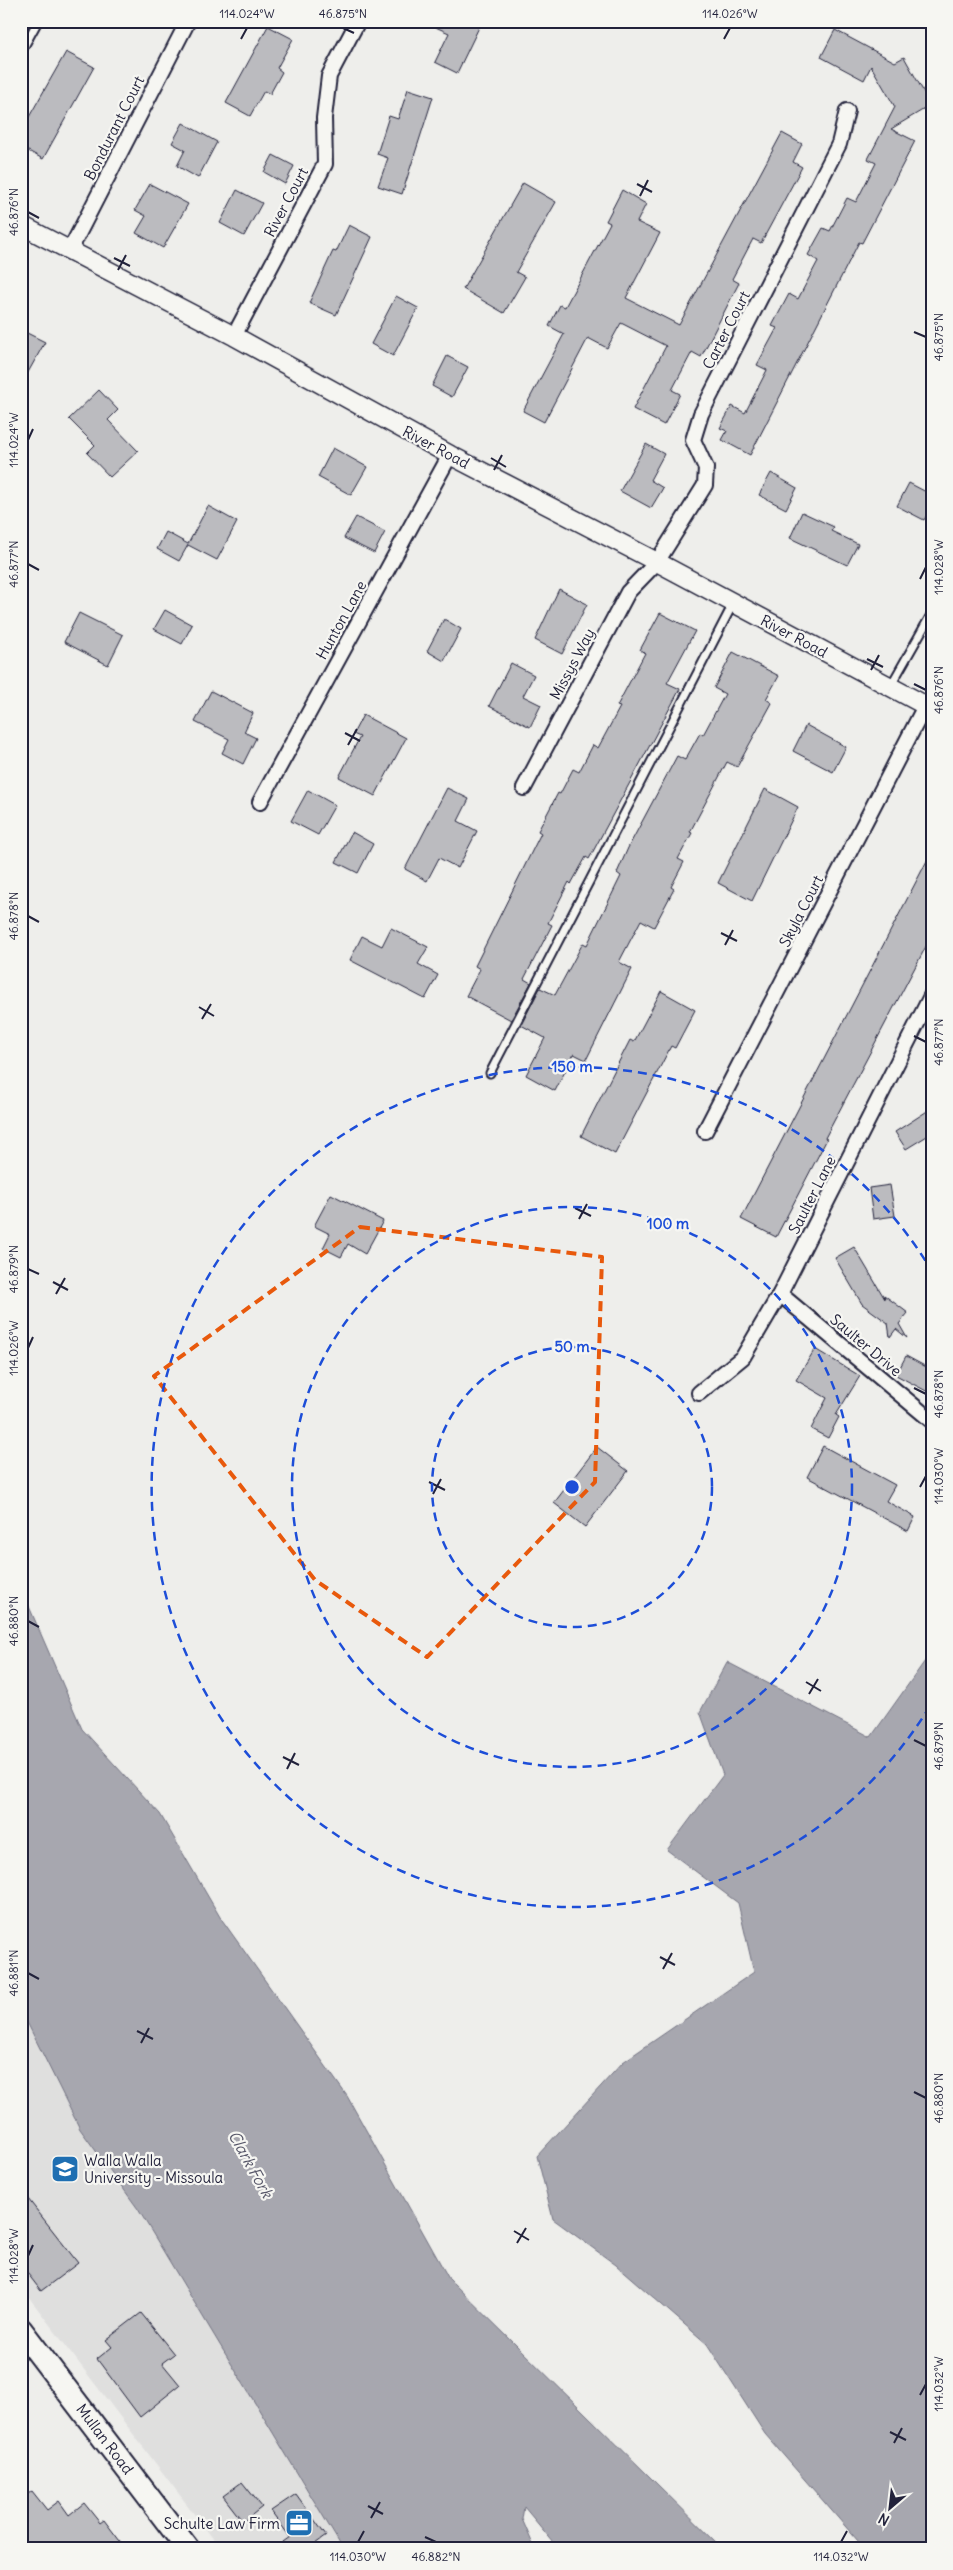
<svg xmlns="http://www.w3.org/2000/svg" width="953" height="2570" font-family="Delius,sans-serif">
<style>
.built{fill:#dfdfde}
.water{fill:#a7a7af;stroke:#727281}
.building{fill:#bbbbbf;stroke:#22223b}
.lines{fill:none;stroke-linecap:round;stroke-linejoin:round}
.service-casing{stroke:#22223b;stroke-width:11}
.minor-casing{stroke:#22223b;stroke-width:18}
.tertiary-casing{stroke:#22223b;stroke-width:21}
.primary-casing{stroke:#22223b;stroke-width:26}
.service{stroke:#f6f6f2;stroke-width:7}
.minor{stroke:#f6f6f2;stroke-width:14}
.tertiary{stroke:#f6f6f2;stroke-width:18}
.primary{stroke:#f6f6f2;stroke-width:22}
.marked{fill:none;stroke:#e8590c;stroke-width:4;stroke-dasharray:10 6;stroke-linejoin:round}
.ticks{fill:none;stroke:#22223b;stroke-width:2}
.ring{fill:none;stroke:#1d4ed8;stroke-width:2.5;stroke-dasharray:9 6}
.labels{text-anchor:middle;dominant-baseline:central;stroke-width:4.5;stroke-linejoin:round;paint-order:stroke}
.street-label{font-size:15px;fill:#22223b;stroke:#f6f6f2}
.poi-label{font-size:15px;fill:#22223b;stroke:#f6f6f2;text-anchor:start}
.water-label{font-size:16px;font-style:italic;fill:#575769;stroke:#f6f6f2}
.centre{fill:#1d4ed8;stroke:#f6f6f2;stroke-width:2.5}
.ring-label{font-size:15px;text-anchor:middle;font-weight:bold;fill:#1d4ed8;stroke:#f6f6f2;stroke-width:4.5;stroke-linejoin:round;paint-order:stroke}
.neatline{fill:none;stroke:#22223b;stroke-width:2}
.ticks-label{font-size:12px;text-anchor:middle;fill:#22223b}
</style>
<rect width="100%" height="100%" fill="#eeeeeb"/>
<filter id="ink" filterUnits="userSpaceOnUse"><feTurbulence type="fractalNoise" baseFrequency=".02" numOctaves="2"/><feDisplacementMap in="SourceGraphic" scale="10" xChannelSelector="R" yChannelSelector="G"/><feConvolveMatrix kernelMatrix="1 2 1 2 8 2 1 2 1" color-interpolation-filters="sRGB"/></filter>
<g filter="url(#ink)">
<path class="built" d="M21,2010L80,2129L138,2209L343,2549H221L21,2287Z"/>
<g class="water">
<path d="M21,1588L82,1729L160,1814L220,1917L347,2096L449,2279L723,2549H559L524,2507L522,2519L535,2549H343L138,2209L80,2129L21,2010Z"/>
<path d="M932,1651V2549H865L765,2434L707,2344L616,2265L553,2219L537,2156L623,2062L754,1972L738,1903L667,1850L723,1775L700,1712L727,1662L871,1737Z"/>
</g>
<g class="building">
<path d="M422,21H482L457,73L435,62L449,33Z"/>
<path d="M268,26L293,39L277,68L282,72L270,94L264,91L250,116L226,103Z"/>
<path d="M835,30L895,62L904,57L931,105L891,129L915,141L862,243L859,242L750,455L722,440L727,431L720,428L732,406L745,413L767,370L757,365L777,328L772,326L789,294L798,299L818,261L808,255L823,228L830,231L847,198L856,202L876,163L868,159L895,107L871,66L864,80L821,57Z"/>
<path d="M66,52L94,67L43,159L21,147V131Z"/>
<path d="M408,89L433,97L402,194L378,186L388,158L377,154L389,116L398,119Z"/>
<path d="M183,123L217,142L198,178L177,166L185,150L172,143Z"/>
<path d="M782,133L802,144L793,162L802,167L761,243L753,239L732,279L739,283L701,357L692,352L672,390L680,394L664,425L633,409L666,346L621,323L607,348L588,338L544,422L523,411L564,334L549,326L560,305L565,307L610,223L606,221L622,190L646,204L637,222L660,233L626,298L679,325Z"/>
<path d="M273,155L294,166L285,184L264,172Z"/>
<path d="M523,183L556,202L516,272L525,277L504,313L463,289Z"/>
<path d="M150,184L188,204L163,248L136,233L146,216L135,210Z"/>
<path d="M237,190L262,203L244,236L220,223Z"/>
<path d="M349,225L372,237L336,315L309,303L333,251L336,252Z"/>
<path d="M396,296L418,308L393,356L371,344Z"/>
<path d="M21,330L45,342L21,385Z"/>
<path d="M447,356L468,367L452,397L432,386Z"/>
<path d="M99,390L118,410L108,420L138,451L110,477L87,453L95,445L69,419Z"/>
<path d="M646,444L664,454L650,480L663,488L651,508L620,491Z"/>
<path d="M333,448L367,467L351,495L318,477Z"/>
<path d="M771,473L797,488L786,509L759,495Z"/>
<path d="M909,483L932,495V506L924,520L897,506Z"/>
<path d="M208,506L237,522L217,560L188,545L179,561L157,549L166,532L188,544Z"/>
<path d="M802,512L834,527L831,531L858,544L847,565L790,538Z"/>
<path d="M356,517L385,532L374,553L344,538Z"/>
<path d="M559,589L587,604L562,654L535,640Z"/>
<path d="M165,610L192,625L182,644L154,629Z"/>
<path d="M79,613L123,635L108,665L64,642Z"/>
<path d="M660,613L695,631L667,683L680,689L589,859L586,857L571,884L569,882L548,923L552,925L524,979L531,983L511,1020L466,996L480,969L475,966L541,833L538,831L558,793L560,794L573,769L579,772L593,745L598,748L620,707L617,706L645,653L640,650Z"/>
<path d="M444,619L461,629L444,661L427,651Z"/>
<path d="M733,652L779,676L766,699L772,703L737,767L727,762L690,832L692,833L678,859L684,862L671,887L674,889L654,927L641,920L619,962L632,969L586,1060L574,1054L555,1091L526,1075L545,1038L521,1025L540,988L555,995L583,943L587,945L621,876L617,873L628,848L677,756L685,760L700,733L703,735L725,694L714,688Z"/>
<path d="M511,663L534,675L523,696L541,705L530,727L489,706Z"/>
<path d="M211,691L253,713L244,732L256,738L243,764L222,753L229,739L195,722Z"/>
<path d="M363,715L406,738L375,796L339,777L360,737L353,734Z"/>
<path d="M806,725L846,747L833,772L793,751Z"/>
<path d="M447,788L469,799L458,821L477,831L458,868L439,858L427,881L405,869Z"/>
<path d="M765,789L798,807L752,901L718,883Z"/>
<path d="M308,790L335,805L318,835L291,821Z"/>
<path d="M352,832L373,844L358,873L336,862Z"/>
<path d="M932,851V935L825,1138L827,1139L776,1237L741,1219Z"/>
<path d="M391,928L428,947L418,964L438,975L425,999L350,960L362,936L382,946Z"/>
<path d="M661,991L695,1010L675,1048L671,1046L615,1154L581,1136L630,1040L634,1042Z"/>
<path d="M932,1108V1133L906,1149L895,1132Z"/>
<path d="M890,1185L895,1216L873,1219L869,1188Z"/>
<path d="M331,1194L383,1221L365,1254L348,1244L341,1257L323,1248L330,1234L314,1226Z"/>
<path d="M854,1247L885,1299L884,1295L908,1313L899,1324L907,1338L896,1329L890,1337L888,1323L862,1304L835,1258Z"/>
<path d="M815,1349L860,1376L836,1415L839,1417L828,1438L811,1429L827,1398L796,1380Z"/>
<path d="M906,1356L932,1370V1394L896,1375Z"/>
<path d="M823,1446L895,1485L886,1501L915,1517L908,1531L807,1477Z"/>
<path d="M597,1447L628,1471L585,1527L554,1503Z"/>
<path d="M21,2190L78,2263L41,2291L21,2265Z"/>
<path d="M141,2313L174,2354L162,2363L180,2385L140,2417L97,2359L112,2347L106,2340Z"/>
<path d="M242,2482L262,2507L243,2522L223,2496Z"/>
<path d="M32,2491L47,2510L59,2501L69,2515L84,2503L100,2523L104,2520L126,2549H21V2499Z"/>
<path d="M296,2494L326,2536L308,2549H273L290,2537L271,2511Z"/>
</g>
<g class="lines">
<defs>
<g id="service">
<path d="M21,52L38,21"/>
<path d="M890,687L932,613"/>
<path d="M490,1073L733,604"/>
</g>
<g id="minor">
<path d="M70,250L188,21"/>
<path d="M234,336L325,164L324,118L329,76L358,21"/>
<path d="M524,788L628,592L657,562L705,485L706,468L693,440L701,414L839,144L847,111"/>
<path d="M260,802L450,455"/>
<path d="M705,1131L925,706"/>
<path d="M780,1294L932,1421"/>
<path d="M699,1393L743,1357L780,1294L932,994"/>
</g>
<path id="tertiary" d="M21,225L234,336L450,455L657,562L932,709"/>
<path id="primary" d="M21,2330L188,2549"/>
</defs>
<use href="#service" class="service-casing"/>
<use href="#minor" class="minor-casing"/>
<use href="#tertiary" class="tertiary-casing"/>
<use href="#primary" class="primary-casing"/>
<use href="#service" class="service"/>
<use href="#minor" class="minor"/>
<use href="#tertiary" class="tertiary"/>
<use href="#primary" class="primary"/>
</g>
</g>
<path class="marked" d="M360,1227L602,1257L595,1482L427,1657L315,1580L154,1376Z"/>
<path class="ticks" d="M343,28L354,33M241,39L247,28M724,39L730,28M637,184L652,192M640,196L648,180M28,212L39,218M114,258L130,266M118,270L126,255M914,332L926,337M28,440L33,429M491,458L506,467M494,470L502,455M28,564L39,570M920,579L926,567M867,659L883,667M871,670L879,655M914,684L926,690M345,733L360,741M348,745L357,729M28,916L39,922M721,933L737,941M725,945L733,930M199,1007L214,1016M202,1019L211,1004M914,1036L926,1042M575,1208L591,1216M579,1219L587,1204M28,1269L39,1274M53,1282L68,1290M56,1294L65,1278M28,1348L33,1337M914,1388L926,1394M429,1482L445,1490M920,1487L926,1476M433,1494L441,1479M28,1621L39,1627M806,1682L821,1691M809,1694L818,1679M914,1740L926,1746M283,1757L299,1765M287,1769L295,1753M660,1957L675,1965M663,1969L672,1953M28,1973L39,1979M137,2031L153,2039M141,2043L149,2028M914,2092L926,2098M514,2231L529,2240M517,2243L526,2228M28,2256L33,2245M920,2395L926,2384M890,2432L906,2440M894,2443L902,2428M368,2506L383,2514M371,2518L380,2502M425,2537L436,2542M358,2542L364,2531M841,2542L847,2531"/>
<g class="ring">
<circle cx="572" cy="1487" r="140"/>
<circle cx="572" cy="1487" r="280"/>
<path d="M930 1706A420 420 0 1 1 930 1268"/>
</g>
<defs>
<symbol id="university-square" viewBox="-11 -11 22 22"><rect x="-9" y="-9" width="18" height="18" rx="4" fill="#1f6fb2" stroke="#f6f6f2"/><path d="M0-5L7-2L0 1L-7-2ZM-4 1L0 2.5L4 1V4Q0 6-4 4Z" fill="#fff"/></symbol>
<symbol id="office-square" viewBox="-11 -11 22 22"><rect x="-9" y="-9" width="18" height="18" rx="4" fill="#1f6fb2" stroke="#f6f6f2"/><path d="M-6-3h4V-5.5h4V-3h4V5H-6ZM-1-4.5V-3h2v-1.5ZM-6 0V1H6V0Z" fill="#fff"/></symbol>
</defs>
<g fill-rule="evenodd">
<use href="#university-square" x="49" y="2153" width="32" height="32"/>
<use href="#office-square" x="283" y="2507" width="32" height="32"/>
</g>
<g class="labels">
<g class="street-label">
<text transform="translate(114 128) rotate(-63)">Bondurant Court</text>
<text transform="translate(286 202) rotate(-62)">River Court</text>
<text transform="translate(726 330) rotate(-63)">Carter Court</text>
<text transform="translate(436 447) rotate(28)">River Road</text>
<text transform="translate(341 620) rotate(-61)">Hunton Lane</text>
<text transform="translate(794 636) rotate(28)">River Road</text>
<text transform="translate(572 664) rotate(-62)">Missys Way</text>
<text transform="translate(801 911) rotate(-63)">Skyla Court</text>
<text transform="translate(812 1195) rotate(-63)">Saulter Lane</text>
<text transform="translate(866 1345) rotate(40)">Saulter Drive</text>
<text transform="translate(105 2439) rotate(53)">Mullan Road</text>
</g>
<g class="poi-label">
<text x="84" y="2160">Walla Walla<tspan x="84" dy="17">University - Missoula</tspan></text>
<text x="280" y="2523" text-anchor="end">Schulte Law Firm</text>
</g>
<g class="water-label">
<text transform="translate(251 2164) rotate(61)">Clark Fork</text>
</g>
</g>
<circle cx="572" cy="1487" r="8" class="centre"/>
<g class="ring-label">
<text x="572" y="1072">150 m</text>
<text x="668" y="1229">100 m</text>
<text x="572" y="1352">50 m</text>
</g>
<rect width="953" height="2570" fill="none" stroke="#f6f6f2" stroke-width="55"/>
<g transform="translate(890 2508) rotate(208)" stroke="#f6f6f2" stroke-width="4" paint-order="stroke">
<path d="M0-4L9 19L0 12L-9 19Z" fill="#22223b"/>
<text y="-8" font-size="14" font-weight="bold" text-anchor="middle" fill="#22223b">N</text>
</g>
<rect x="28" y="28" width="898" height="2514" class="neatline"/>
<g class="ticks-label">
<text x="247" y="18">114.024°W</text>
<text x="343" y="18">46.875°N</text>
<text x="730" y="18">114.026°W</text>
<text transform="translate(14 212) rotate(-90)" y="4">46.876°N</text>
<text transform="translate(939 337) rotate(-90)" y="4">46.875°N</text>
<text transform="translate(14 440) rotate(-90)" y="4">114.024°W</text>
<text transform="translate(14 564) rotate(-90)" y="4">46.877°N</text>
<text transform="translate(939 567) rotate(-90)" y="4">114.028°W</text>
<text transform="translate(939 690) rotate(-90)" y="4">46.876°N</text>
<text transform="translate(14 916) rotate(-90)" y="4">46.878°N</text>
<text transform="translate(939 1042) rotate(-90)" y="4">46.877°N</text>
<text transform="translate(14 1269) rotate(-90)" y="4">46.879°N</text>
<text transform="translate(14 1348) rotate(-90)" y="4">114.026°W</text>
<text transform="translate(939 1394) rotate(-90)" y="4">46.878°N</text>
<text transform="translate(939 1476) rotate(-90)" y="4">114.030°W</text>
<text transform="translate(14 1621) rotate(-90)" y="4">46.880°N</text>
<text transform="translate(939 1746) rotate(-90)" y="4">46.879°N</text>
<text transform="translate(14 1973) rotate(-90)" y="4">46.881°N</text>
<text transform="translate(939 2098) rotate(-90)" y="4">46.880°N</text>
<text transform="translate(14 2256) rotate(-90)" y="4">114.028°W</text>
<text transform="translate(939 2384) rotate(-90)" y="4">114.032°W</text>
<text x="358" y="2561">114.030°W</text>
<text x="436" y="2561">46.882°N</text>
<text x="841" y="2561">114.032°W</text>
</g>
</svg>
